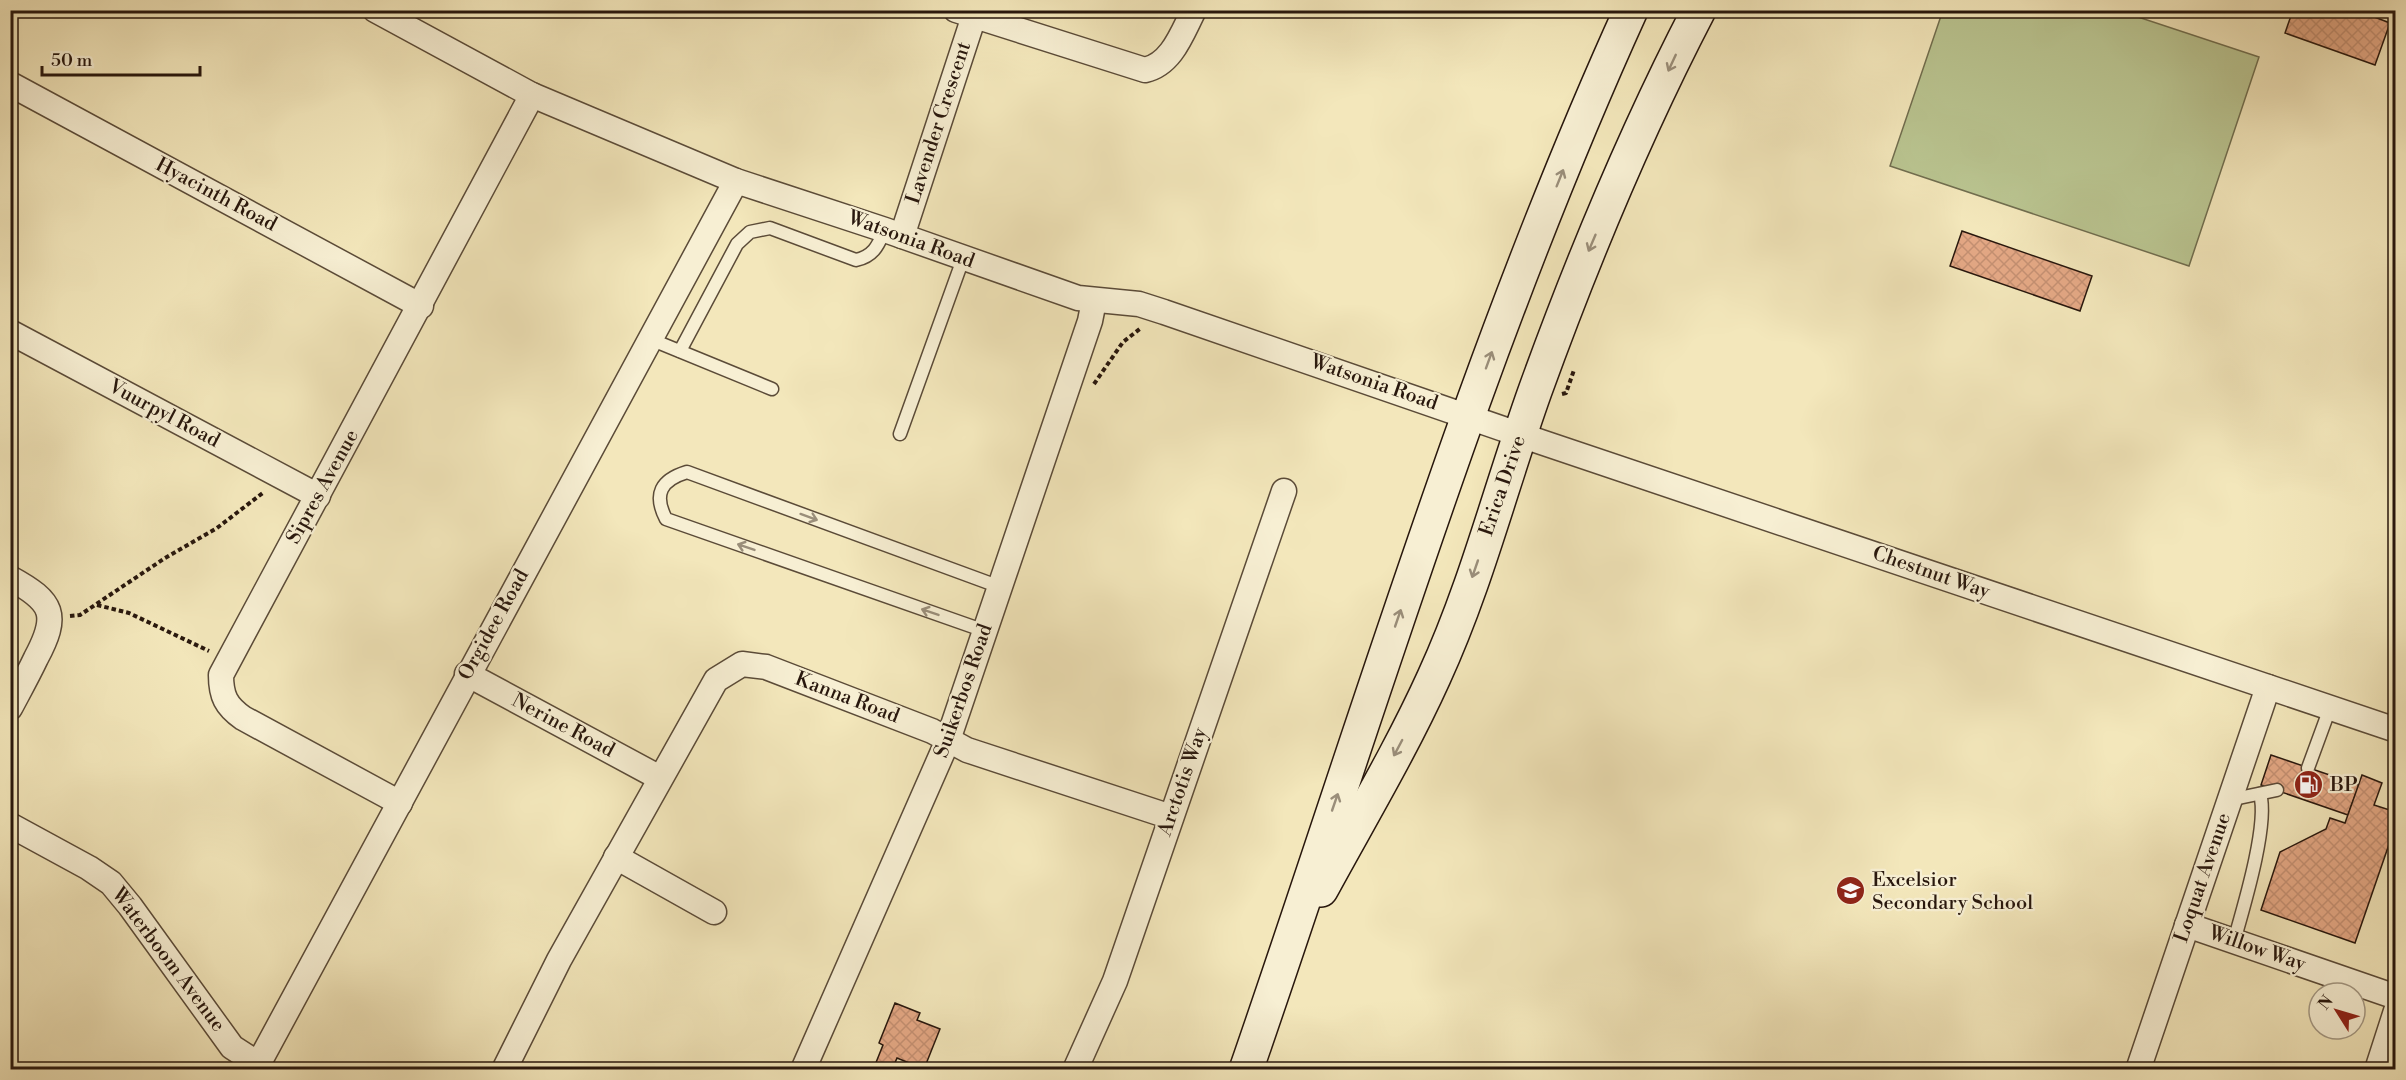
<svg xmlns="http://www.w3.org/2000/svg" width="2406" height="1080" font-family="'Libre Bodoni',serif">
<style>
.pitch{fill:#bac591;stroke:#716e4f;stroke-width:1.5}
.building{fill:url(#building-cross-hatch);stroke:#28170d;stroke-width:1.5}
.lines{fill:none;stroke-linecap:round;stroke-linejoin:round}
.lane-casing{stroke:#5b4b38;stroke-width:15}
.street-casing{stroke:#5b4b38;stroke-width:27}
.secondary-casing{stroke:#28170d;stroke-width:36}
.path{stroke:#28170d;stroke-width:4;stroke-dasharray:4.5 3;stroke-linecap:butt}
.lane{stroke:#f7efd3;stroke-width:12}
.street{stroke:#f7efd3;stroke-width:24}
.secondary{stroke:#f7efd3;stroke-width:33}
.oneway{stroke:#9a8e7a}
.labels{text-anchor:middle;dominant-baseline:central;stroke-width:4.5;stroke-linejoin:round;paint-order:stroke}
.street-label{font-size:20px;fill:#28170d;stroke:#f7efd3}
.poi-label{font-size:20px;fill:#28170d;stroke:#f7efd3;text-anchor:start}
</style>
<defs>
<pattern id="building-cross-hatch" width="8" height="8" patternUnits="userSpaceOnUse" patternTransform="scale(1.5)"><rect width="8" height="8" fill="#e4a885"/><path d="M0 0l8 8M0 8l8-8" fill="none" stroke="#c49072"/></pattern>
</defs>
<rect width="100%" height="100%" fill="#f3e7bb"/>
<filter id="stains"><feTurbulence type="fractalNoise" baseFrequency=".00333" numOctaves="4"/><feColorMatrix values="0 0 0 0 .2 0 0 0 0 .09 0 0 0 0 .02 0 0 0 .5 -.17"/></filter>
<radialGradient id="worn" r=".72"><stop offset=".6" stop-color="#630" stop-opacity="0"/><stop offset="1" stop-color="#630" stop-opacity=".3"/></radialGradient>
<path class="pitch" d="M1943,10L2120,11L2259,57L2189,266L1890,166Z"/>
<g class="building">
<path d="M2293,10H2356L2390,23L2375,65L2285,33Z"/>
<path d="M1962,231L2092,276L2080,311L1950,266Z"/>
<path d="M2271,755L2359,785L2348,815L2261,785Z"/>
<path d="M2362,775L2382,783L2374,805L2396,812V824L2355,943L2261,910L2280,852L2326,829L2330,818L2345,823Z"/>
<path d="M895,1003L920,1013L917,1020L940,1029L924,1069L897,1058L892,1070L875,1065L883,1045L879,1043Z"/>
</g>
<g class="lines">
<defs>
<g id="lane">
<path d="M650,339L772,389"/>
<path d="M680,351L737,244L750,232L770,228L856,260C874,256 878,245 885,230"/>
<path d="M900,434L963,259"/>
<path d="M985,631L666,519C653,494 661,480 687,472L1000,587"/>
<path d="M2308,768L2330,708"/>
<path d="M2229,800L2277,790"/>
<path d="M2234,941C2243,909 2269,824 2260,794"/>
</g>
<g id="street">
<path d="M375,10L532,95L736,181L885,230L1078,298L1139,304L1164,312L1541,442L2396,730"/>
<path d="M956,10L1145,70C1172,64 1182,33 1194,10"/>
<path d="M10,84L421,306"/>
<path d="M902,236L976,10"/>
<path d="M10,332L318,496"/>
<path d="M10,578C54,602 59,615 36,658C28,675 19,691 10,708"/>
<path d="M467,674L660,778"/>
<path d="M400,803L243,718C226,706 221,696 221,675L532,95"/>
<path d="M10,825L89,868L111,883L130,906L232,1047L258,1064"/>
<path d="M616,857L714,912"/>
<path d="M2187,925L2396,997"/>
<path d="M255,1070L736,181"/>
<path d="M504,1070L559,960L716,680L742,664L766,667L932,731L967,750L1171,817"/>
<path d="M803,1070L948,740L1090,321L1094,301"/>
<path d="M1075,1070L1115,981L1284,491"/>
<path d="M2138,1070L2268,687"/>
<path d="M2377,1070L2396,1011"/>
</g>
<g id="secondary">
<path d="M1321,890C1359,820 1401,750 1434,677C1476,586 1501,486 1535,391C1582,261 1635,133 1699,10"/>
<path d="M1246,1070C1369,715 1475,353 1631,10"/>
</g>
</defs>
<use href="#lane" class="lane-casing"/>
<use href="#street" class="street-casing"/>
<use href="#secondary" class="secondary-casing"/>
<g class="path">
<path d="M1094,384L1123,342L1141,328"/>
<path d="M1562,394L1566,393L1574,370"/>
<path d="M97,605L129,613L209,651"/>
<path d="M70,616L80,615L165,558L217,528L264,492"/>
</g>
<use href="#lane" class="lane"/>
<use href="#street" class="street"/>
<use href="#secondary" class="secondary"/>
</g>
<defs><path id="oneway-shaft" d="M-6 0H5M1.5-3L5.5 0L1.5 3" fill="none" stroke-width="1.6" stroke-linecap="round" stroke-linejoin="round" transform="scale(1.5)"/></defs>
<g class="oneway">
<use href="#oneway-shaft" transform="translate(1672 63) rotate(115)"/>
<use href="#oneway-shaft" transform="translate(1560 178) rotate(-68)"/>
<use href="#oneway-shaft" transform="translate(1592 243) rotate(113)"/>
<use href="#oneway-shaft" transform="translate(1489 360) rotate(-70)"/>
<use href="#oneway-shaft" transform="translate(809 517) rotate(20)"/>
<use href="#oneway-shaft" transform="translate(746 547) rotate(-161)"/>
<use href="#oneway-shaft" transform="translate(1475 569) rotate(109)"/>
<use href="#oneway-shaft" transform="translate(930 612) rotate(-161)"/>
<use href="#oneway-shaft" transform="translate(1398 618) rotate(-71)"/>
<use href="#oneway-shaft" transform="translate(1398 748) rotate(118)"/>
<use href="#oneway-shaft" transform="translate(1335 802) rotate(-71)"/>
</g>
<defs>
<symbol id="fuel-disc" viewBox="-11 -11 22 22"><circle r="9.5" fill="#8f2418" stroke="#f7efd3"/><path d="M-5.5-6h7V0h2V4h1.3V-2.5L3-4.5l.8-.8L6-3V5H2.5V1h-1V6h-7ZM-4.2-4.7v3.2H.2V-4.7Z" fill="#fff"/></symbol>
<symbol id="school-disc" viewBox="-11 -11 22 22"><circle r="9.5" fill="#8f2418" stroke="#f7efd3"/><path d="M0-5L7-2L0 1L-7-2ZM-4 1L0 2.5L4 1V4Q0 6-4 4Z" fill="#fff"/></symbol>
</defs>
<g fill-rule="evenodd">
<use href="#fuel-disc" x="2292" y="768" width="33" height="33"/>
<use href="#school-disc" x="1834" y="874" width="33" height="33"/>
</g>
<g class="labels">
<g class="street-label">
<text transform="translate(939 123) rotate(-72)">Lavender Crescent</text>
<text transform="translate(216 195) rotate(28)">Hyacinth Road</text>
<text transform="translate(911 240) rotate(20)">Watsonia Road</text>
<text transform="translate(1374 383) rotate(19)">Watsonia Road</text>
<text transform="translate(164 414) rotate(28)">Vuurpyl Road</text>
<text transform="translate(1503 486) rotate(-71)">Erica Drive</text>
<text transform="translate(323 487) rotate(-61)">Sipres Avenue</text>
<text transform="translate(1931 573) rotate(19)">Chestnut Way</text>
<text transform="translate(494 625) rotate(-61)">Orgidee Road</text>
<text transform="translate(964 691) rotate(-71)">Suikerbos Road</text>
<text transform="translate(847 698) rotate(21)">Kanna Road</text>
<text transform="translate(563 726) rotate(28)">Nerine Road</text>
<text transform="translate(1183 782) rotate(-71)">Arctotis Way</text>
<text transform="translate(2203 878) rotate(-71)">Loquat Avenue</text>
<text transform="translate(2257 949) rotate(19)">Willow Way</text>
<text transform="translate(168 960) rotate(53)">Waterboom Avenue</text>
</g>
<g class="poi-label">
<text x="2330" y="785">BP</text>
<text x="1872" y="880">Excelsior<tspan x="1872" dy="23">Secondary School</tspan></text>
</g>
</g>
<rect width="2406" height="1080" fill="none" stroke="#f3e7bb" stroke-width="36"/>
<rect x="12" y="12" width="2382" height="1056" fill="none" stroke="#28170d" stroke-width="3"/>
<rect x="18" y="18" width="2370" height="1044" fill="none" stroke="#28170d" stroke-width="1.5"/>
<g transform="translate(2337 1011) rotate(307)"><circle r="28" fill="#f7efd3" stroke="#a49984" stroke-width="1.5"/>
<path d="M0-4.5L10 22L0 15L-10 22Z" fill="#8f2418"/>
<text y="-9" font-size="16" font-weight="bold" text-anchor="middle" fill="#28170d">N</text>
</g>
<path d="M42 66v9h158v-9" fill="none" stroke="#28170d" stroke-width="3"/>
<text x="51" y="66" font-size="18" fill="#28170d" stroke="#f7efd3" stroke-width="4.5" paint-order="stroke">50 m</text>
<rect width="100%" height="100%" filter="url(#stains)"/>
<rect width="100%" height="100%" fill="url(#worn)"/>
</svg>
